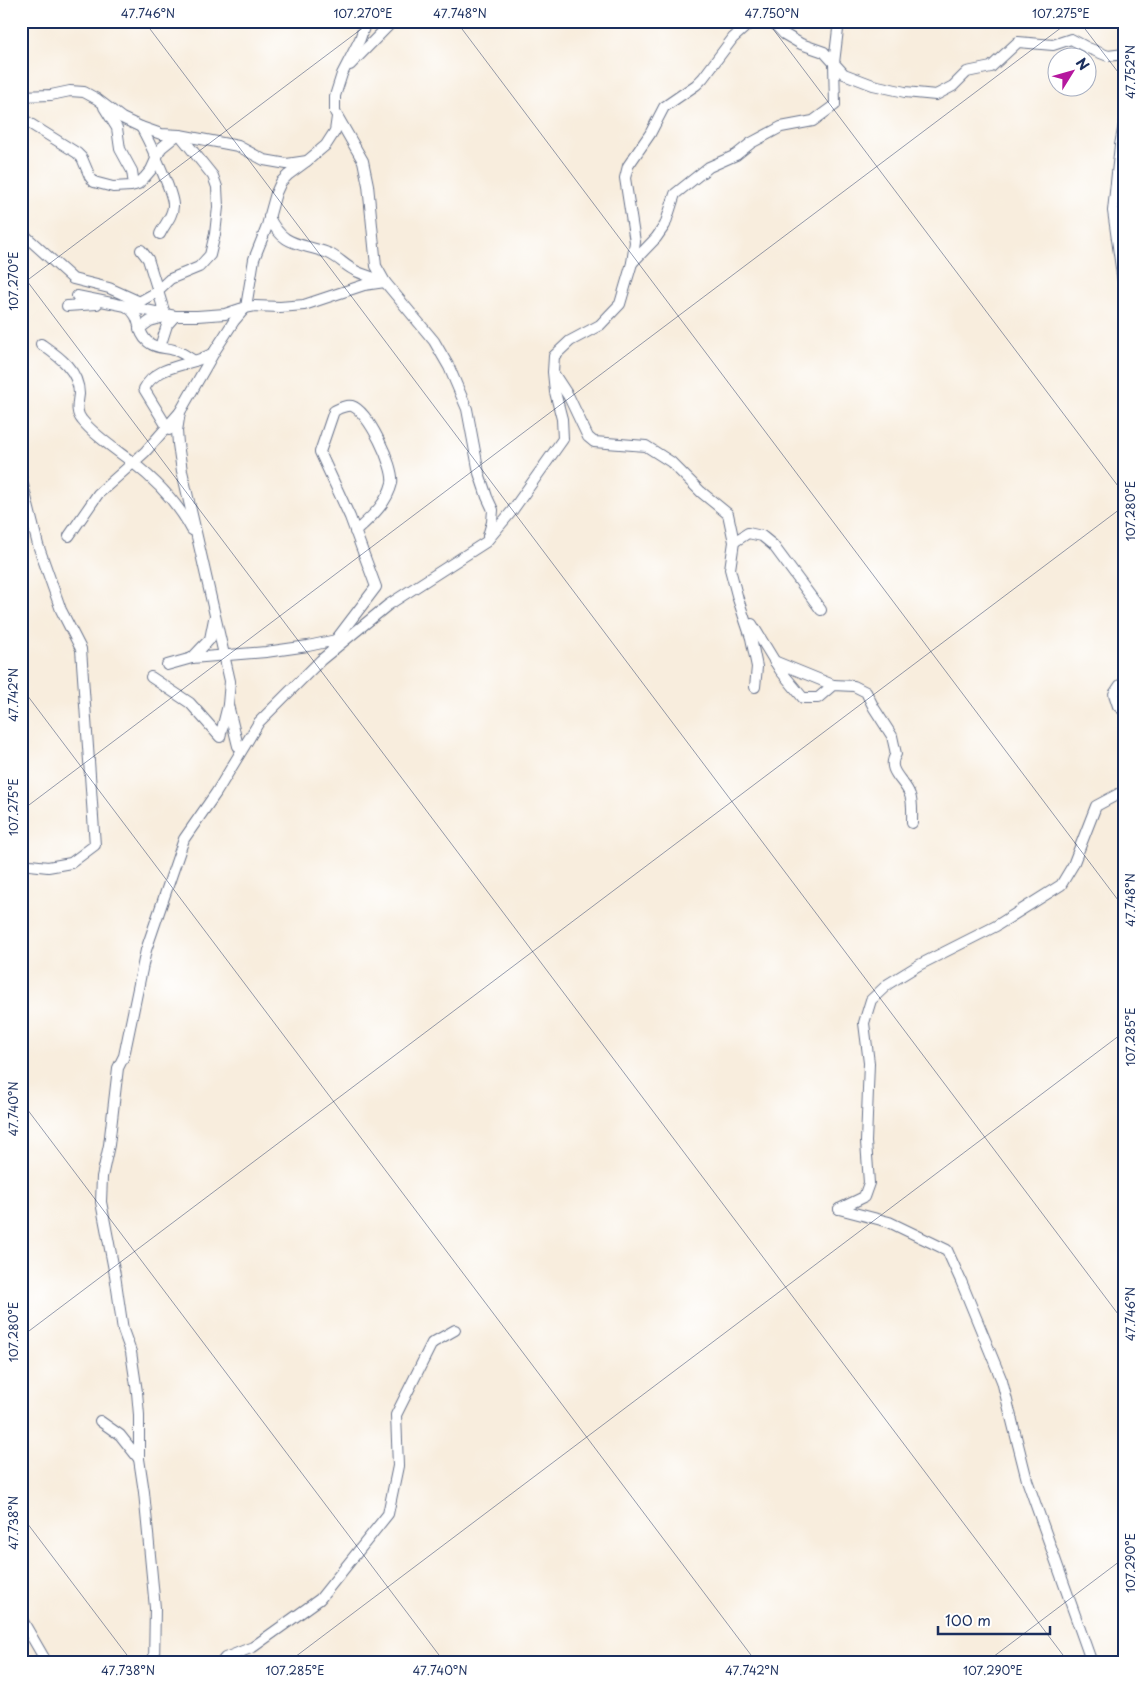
<svg xmlns="http://www.w3.org/2000/svg" width="1145" height="1684" font-family="'Playpen Sans',sans-serif">
<style>
.lines{fill:none;stroke-linecap:round;stroke-linejoin:round}
.minor-casing{stroke:#68728a;stroke-width:12}
.minor{stroke:#fff;stroke-width:10}
.ticks{fill:none;stroke:#1b2f5e;stroke-width:1;stroke-opacity:0.45}
.neatline{fill:none;stroke:#1b2f5e;stroke-width:2}
.ticks-label{font-size:12px;text-anchor:middle;fill:#1b2f5e}
</style>
<rect width="100%" height="100%" fill="#fff"/>
<filter id="ink" filterUnits="userSpaceOnUse"><feTurbulence type="fractalNoise" baseFrequency=".02" numOctaves="2"/><feDisplacementMap in="SourceGraphic" scale="10" xChannelSelector="R" yChannelSelector="G"/><feConvolveMatrix kernelMatrix="1 2 1 2 8 2 1 2 1" color-interpolation-filters="sRGB"/></filter>
<filter id="wash" filterUnits="userSpaceOnUse"><feTurbulence type="fractalNoise" baseFrequency=".0096" numOctaves="4" result="noise"/><feDisplacementMap in="SourceGraphic" scale="20" xChannelSelector="R" yChannelSelector="G"/><feGaussianBlur stdDeviation="1.12" result="paint"/><feColorMatrix in="noise" values="0 0 0 0 0 0 0 0 0 0 0 0 0 0 0 0 0 1.4 0 .05"/><feComposite in="paint" operator="in"/></filter>
<g filter="url(#wash)">
<rect width="100%" height="100%" fill="#f8eddd"/>
</g>
<g filter="url(#ink)">
<g class="lines">
<defs>
<g id="minor">
<path d="M366,21L360,39L342,74L335,96V112L363,161L368,185L376,266L385,282L434,341L449,367L467,409L479,473L487,497L493,510L492,522L488,536"/>
<path d="M772,21L784,34L801,44L824,52L844,74L873,85L905,92L936,95L953,86L967,72L991,67L1018,42L1053,45L1071,39L1088,48L1108,56L1124,54"/>
<path d="M350,65L393,21"/>
<path d="M21,96L51,95L70,91L84,92L97,99L122,118L141,127L161,134L180,135L238,146L264,160L287,164L307,161L326,145L335,131L337,117"/>
<path d="M104,107L117,128L120,149L132,171L134,185"/>
<path d="M21,118L77,153L82,158L90,177L94,182L113,187L131,186L138,184L145,177L151,170L161,148L177,135"/>
<path d="M1124,124L1120,145L1113,211L1124,289"/>
<path d="M141,127C148,139 174,194 173,206C173,216 164,225 160,234"/>
<path d="M269,217C284,248 299,242 328,253C338,257 344,265 354,270C363,275 373,277 382,281"/>
<path d="M21,232L73,279L109,288L140,302"/>
<path d="M141,250L148,259L165,314"/>
<path d="M632,263L656,238L665,225L675,194L709,167L736,155L751,143L781,127L813,121L835,105L834,63L839,21"/>
<path d="M77,296L175,316H197L225,314L240,309L255,306L280,307L304,305L364,285L385,282"/>
<path d="M126,305L139,302L155,293L170,279L199,267L210,255L215,234L218,207L217,187L213,176L180,135"/>
<path d="M67,306L97,304"/>
<path d="M127,307C143,317 135,331 148,342C156,349 165,347 174,350C182,352 188,357 194,361"/>
<path d="M139,329L150,321L168,316"/>
<path d="M41,344C58,356 79,370 79,394C78,403 75,412 82,420C95,436 115,449 132,462C155,480 178,503 192,530"/>
<path d="M160,347L167,325L175,316"/>
<path d="M554,374L569,397L588,437L594,442L646,446L671,462L701,492L728,514L734,542L730,569L738,599L751,638L757,667L755,687"/>
<path d="M169,430L144,389C157,363 192,367 213,353"/>
<path d="M21,477L38,545L61,610L81,649L95,845L71,863L48,867L21,864"/>
<path d="M69,536L98,494L145,452L180,412"/>
<path d="M734,542L748,533L762,536L773,545L821,610"/>
<path d="M752,624L780,670L803,698H818L833,685L854,686L866,692L874,708L892,736L896,754C885,771 905,780 910,795C913,803 912,814 912,823"/>
<path d="M332,645L376,587L350,517L320,452L334,411C340,408 345,405 352,406C368,411 395,467 392,483C387,504 370,518 355,532"/>
<path d="M192,658L210,639L214,619"/>
<path d="M774,661L833,685"/>
<path d="M167,665L192,658L266,652L308,646L336,640"/>
<path d="M151,677L190,703L220,737L228,705L238,746"/>
<path d="M1124,685H1120L1114,694L1118,706L1124,711"/>
<path d="M228,705L230,681L182,471L178,444L177,431L180,412L216,349L234,321L246,307L254,259L266,229L276,193L281,182L288,175L307,161"/>
<path d="M839,1209L864,1197L869,1183L866,1142L869,1063L864,1023L871,1000L888,984L919,965L996,926L1061,885L1073,865L1096,806L1124,791"/>
<path d="M839,1209L889,1222L947,1250L961,1281L1002,1381L1027,1480L1092,1663"/>
<path d="M100,1421L120,1435L139,1459"/>
<path d="M21,1618L47,1663"/>
<path d="M154,1663L155,1608L144,1492L139,1459V1415L137,1392L131,1352L123,1330L115,1275L101,1202L102,1177L109,1145L118,1068L124,1056L146,950L184,839L216,793L259,722L321,660L388,605L486,542L512,511L563,439L562,419L555,392L553,372L554,356L570,341L600,325L620,304L632,263L635,242L625,178L628,166L650,134L664,107L696,85L703,78L733,38L752,21"/>
<path d="M221,1663L225,1658L253,1647L320,1599L388,1514L398,1466L396,1415L432,1343L455,1330"/>
</g>
</defs>
<use href="#minor" class="minor-casing"/>
<use href="#minor" class="minor"/>
</g>
</g>
<path class="ticks" d="M144,21L1124,1322M456,21L1124,908M767,21L1124,494M1079,21L1124,80M21,273L1069,1663M21,285L372,21M21,687L757,1663M21,811L1070,21M21,1101L445,1663M21,1337L1124,506M21,1515L133,1663M287,1663L1124,1032M985,1663L1124,1558"/>
<rect width="1145" height="1684" fill="none" stroke="#fff" stroke-width="55"/>
<g transform="translate(1072 72) rotate(53)"><circle r="24" fill="#ffffff" stroke="#a4acbf"/>
<path d="M0-4L9 19L0 12L-9 19Z" fill="#b5179e"/>
<text y="-8" font-size="14" font-weight="bold" text-anchor="middle" fill="#1b2f5e">N</text>
</g>
<path d="M938 1626v8h112v-8" fill="none" stroke="#1b2f5e" stroke-width="2.5"/>
<text x="945" y="1626" font-size="15" fill="#1b2f5e" stroke="#ffffff" stroke-width="4" paint-order="stroke">100 m</text>
<rect x="28" y="28" width="1090" height="1628" class="neatline"/>
<g class="ticks-label">
<text x="148" y="18">47.746°N</text>
<text x="363" y="18">107.270°E</text>
<text x="460" y="18">47.748°N</text>
<text x="772" y="18">47.750°N</text>
<text x="1061" y="18">107.275°E</text>
<text transform="translate(1131 72) rotate(-90)" y="4">47.752°N</text>
<text transform="translate(14 281) rotate(-90)" y="4">107.270°E</text>
<text transform="translate(1131 511) rotate(-90)" y="4">107.280°E</text>
<text transform="translate(14 695) rotate(-90)" y="4">47.742°N</text>
<text transform="translate(14 807) rotate(-90)" y="4">107.275°E</text>
<text transform="translate(1131 900) rotate(-90)" y="4">47.748°N</text>
<text transform="translate(1131 1037) rotate(-90)" y="4">107.285°E</text>
<text transform="translate(14 1109) rotate(-90)" y="4">47.740°N</text>
<text transform="translate(1131 1314) rotate(-90)" y="4">47.746°N</text>
<text transform="translate(14 1332) rotate(-90)" y="4">107.280°E</text>
<text transform="translate(14 1523) rotate(-90)" y="4">47.738°N</text>
<text transform="translate(1131 1563) rotate(-90)" y="4">107.290°E</text>
<text x="128" y="1675">47.738°N</text>
<text x="295" y="1675">107.285°E</text>
<text x="440" y="1675">47.740°N</text>
<text x="752" y="1675">47.742°N</text>
<text x="993" y="1675">107.290°E</text>
</g>
</svg>
